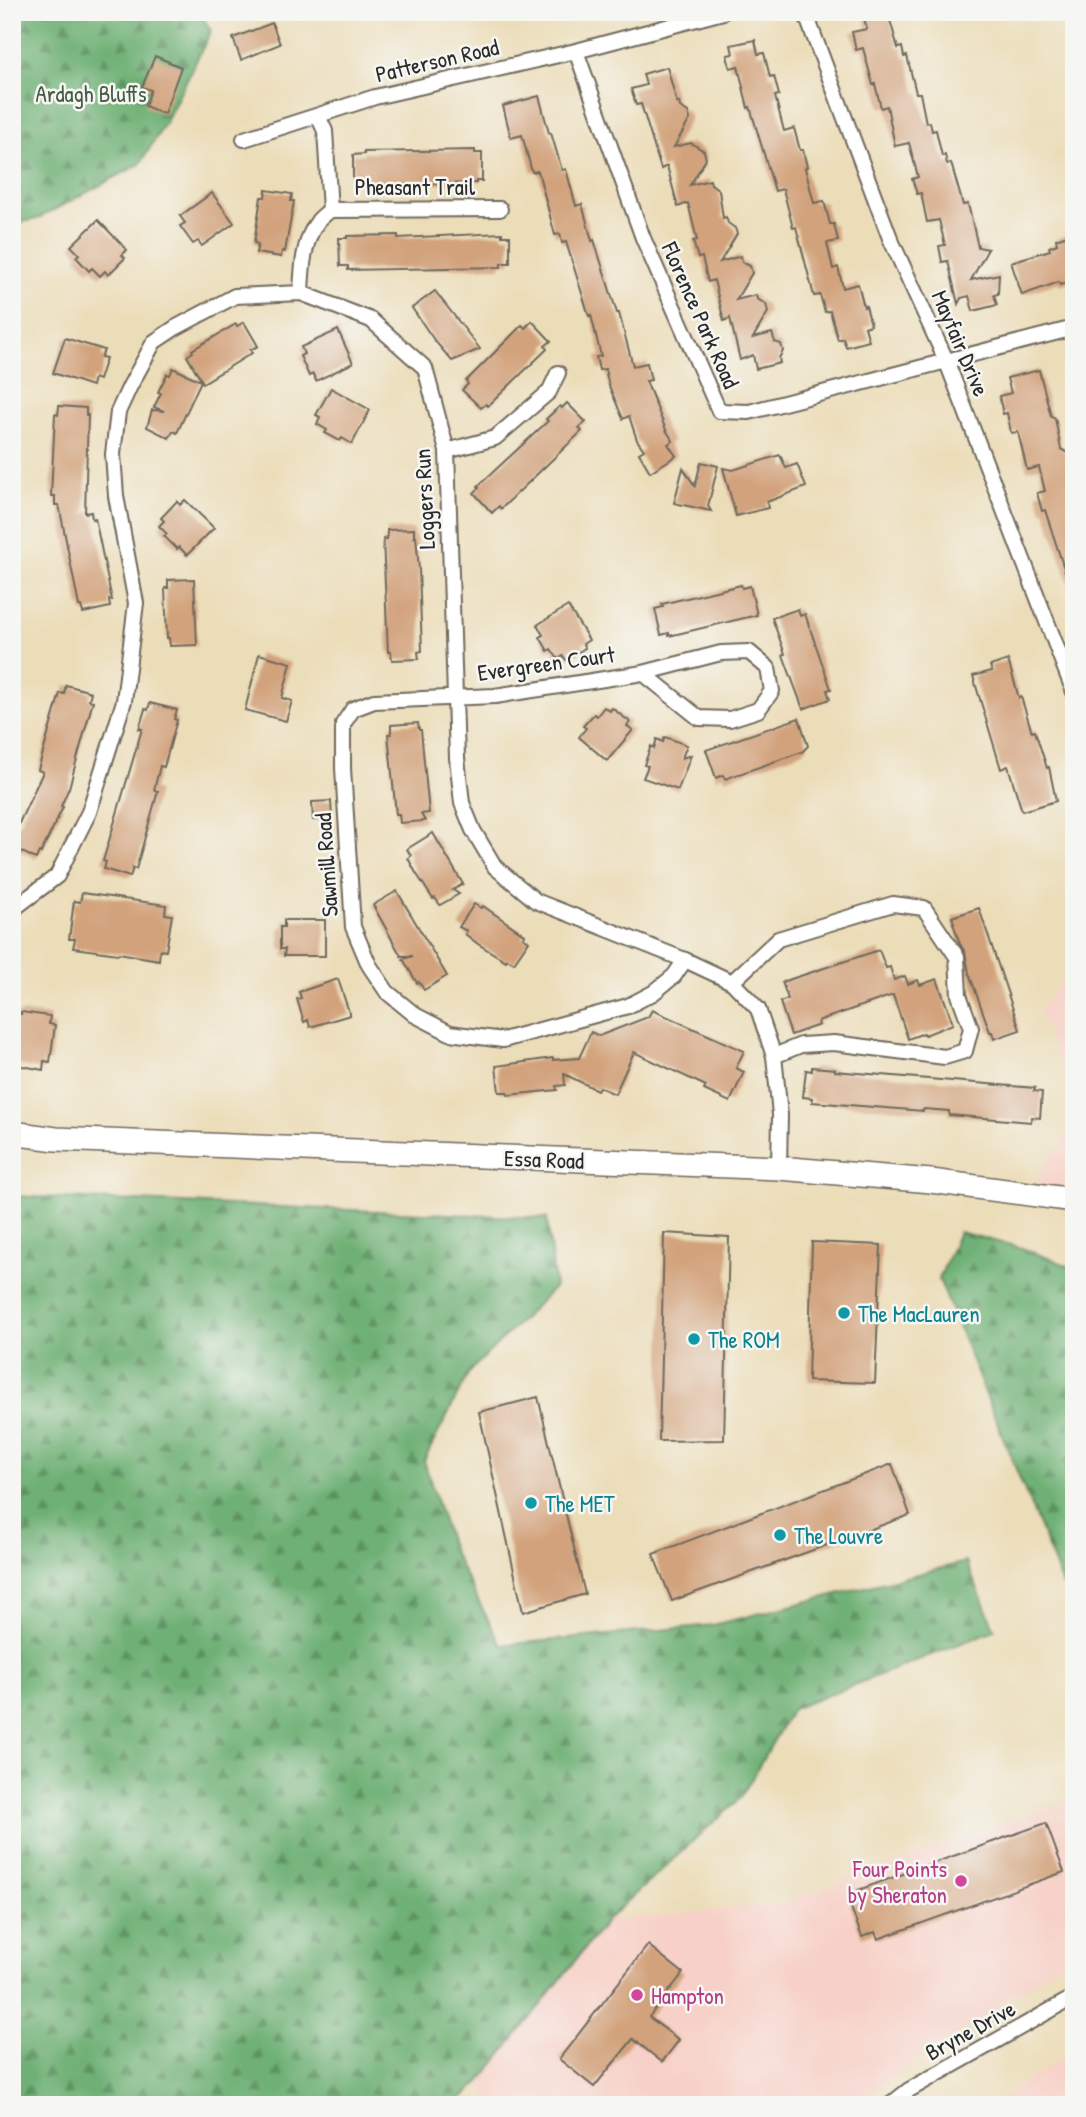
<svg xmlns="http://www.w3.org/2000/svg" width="1086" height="2117" font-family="'Patrick Hand',sans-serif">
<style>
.built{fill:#f7d1c7}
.forest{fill:url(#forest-firs);stroke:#4c6e50;stroke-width:2}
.building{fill:#d2a27c}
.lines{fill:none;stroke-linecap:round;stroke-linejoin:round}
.minor-casing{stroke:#6f695d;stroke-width:18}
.primary-casing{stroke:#6f695d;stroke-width:26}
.minor{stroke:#fff;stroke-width:14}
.primary{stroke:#fff;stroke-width:23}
.culture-dot{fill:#0f9aa8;stroke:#f6f6f2;stroke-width:2.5}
.hotel-dot{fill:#d1479c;stroke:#f6f6f2;stroke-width:2.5}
.labels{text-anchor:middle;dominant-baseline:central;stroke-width:5;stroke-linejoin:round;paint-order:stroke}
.street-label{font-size:23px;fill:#2b2b2b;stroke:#f6f6f2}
.park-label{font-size:23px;fill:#475c47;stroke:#f6f6f2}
.culture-label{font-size:23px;fill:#0d838f;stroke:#f6f6f2;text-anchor:start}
.hotel-label{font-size:23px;fill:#b23c85;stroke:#f6f6f2;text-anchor:end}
</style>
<defs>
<pattern id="forest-firs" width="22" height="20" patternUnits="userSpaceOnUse" patternTransform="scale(1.75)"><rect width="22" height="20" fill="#6eb074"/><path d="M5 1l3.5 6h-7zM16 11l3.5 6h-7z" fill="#5b8f5f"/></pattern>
</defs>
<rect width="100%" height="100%" fill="#f6f6f2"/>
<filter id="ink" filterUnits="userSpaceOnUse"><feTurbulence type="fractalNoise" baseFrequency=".0143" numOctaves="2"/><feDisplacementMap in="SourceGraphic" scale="14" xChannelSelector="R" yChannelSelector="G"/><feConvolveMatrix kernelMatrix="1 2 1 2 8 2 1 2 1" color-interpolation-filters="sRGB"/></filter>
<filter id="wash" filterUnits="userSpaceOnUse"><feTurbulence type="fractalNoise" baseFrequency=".00686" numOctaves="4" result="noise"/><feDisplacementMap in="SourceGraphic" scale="28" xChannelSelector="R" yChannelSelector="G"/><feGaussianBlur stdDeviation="1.57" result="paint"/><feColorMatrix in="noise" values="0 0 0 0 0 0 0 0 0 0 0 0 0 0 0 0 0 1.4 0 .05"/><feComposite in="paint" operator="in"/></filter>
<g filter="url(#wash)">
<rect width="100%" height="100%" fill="#ecddb9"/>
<g class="built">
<path d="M1074,964V1100L1039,1012Z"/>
<path d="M1074,1122V1200L1028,1194Z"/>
<path d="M1074,1798V1954L852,2105H491L480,2082L607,1920L780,1904Z"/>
<path d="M1074,2051V2105H991L999,2099Z"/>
</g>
<g class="forest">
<path d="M12,12H200L211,31L164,125L140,164L37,219L12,224Z"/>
<path d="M12,1196L547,1218L555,1287L469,1372L424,1461L452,1550L501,1645L713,1625L966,1562L995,1630L792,1709L741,1797L607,1920L480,2082L454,2105H12Z"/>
<path d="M959,1232L1022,1248L1074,1268V1612L939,1279Z"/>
</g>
<g id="blocks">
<g class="building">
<path d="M888,13L898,48L902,47L904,57L907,56L916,93H920L926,123L930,122L932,131L936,130L942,156L945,155L947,164L951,163L963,205L968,204L978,247L988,249L971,280L999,274L998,294L994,295L997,305L973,311L969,296L961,298L958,304L948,261L942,262L939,246L945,245L939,220L927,222L921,193L917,194L912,179L918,177L909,143L895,146L887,106L881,108L875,84L873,85L863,48L856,50L852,32L867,29L864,19Z"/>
<path d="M272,23L280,44L241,60L233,38Z"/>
<path d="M755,40L758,54L764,53L770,77L774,76L779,95L775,96L784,131L794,128L800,150H803L807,167L805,168L814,203L824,201L830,224H834L838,241L827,243L833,269L838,267L843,288L858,284L864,307L866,306L871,325L865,327L869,341L846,347L843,338L838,340L830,311L825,312L820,295L814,296L796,227L793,228L783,189L775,191L750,107L748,108L738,66L730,68L727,55L733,54L731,45Z"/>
<path d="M155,56L181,67L164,114L145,106L151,90L142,87Z"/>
<path d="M667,67L677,103L679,102L680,107L688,112L690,119L674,147L691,143L704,151L706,159L690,185L710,180L711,184L719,190L723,218L726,217L728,223L735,228L737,234L720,262L741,256L742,262L750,266L752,273L736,300L756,295L757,299L766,304L768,312L753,338L772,333L775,342L781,344L783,351L779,358L780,363L756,369L753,355L740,360L730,318L724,321L714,280L708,282L702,257L698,258L693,241L697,240L688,203L678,207L667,166L661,169L641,104L636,105L631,89L646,85L643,74Z"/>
<path d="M539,96L549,133H551L562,170L566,169L576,206L582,204L592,241L594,240L617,313H619L633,366L647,363L651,380L646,381L666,430L673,441L668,444L676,456L650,472L639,453L644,450L637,440L629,416L623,419L609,386L605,369L599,370L596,357L601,356L591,315L589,316L566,242L562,243L560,234L555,235L538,171L532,172L522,135L511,138L503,106Z"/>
<path d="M475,150V153H482V181H476V183L360,186V183H353V155L364,154V152Z"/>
<path d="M266,190L292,194L291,201H294L285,252L282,251L281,257L256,253L258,244L254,243L256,230L261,197H265Z"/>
<path d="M212,193L234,223L202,246L198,241L193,244L180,226L185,223L180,216Z"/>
<path d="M98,220L127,250L122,255L125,258L108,275L105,271L100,276L92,268L89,271L76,257L79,254L71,246Z"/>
<path d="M502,233V236H510V263H501V267L348,270V266H340L339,238H347V236L398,235V238Z"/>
<path d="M1070,234L1074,246V281L1060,285L1059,282L1022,295L1011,262L1050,250L1049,247L1057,244L1056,239Z"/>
<path d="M435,291L480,349L452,361L434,340L412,308Z"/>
<path d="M532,321L551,341L545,346L547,349L488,406L486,404L481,408L462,390L468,384L466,381L522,325L525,328Z"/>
<path d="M244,322L258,346L250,350L252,353L203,383L187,356L193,352L192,350L209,340L236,324L237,326Z"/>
<path d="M338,330L353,363L316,381L313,374L309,376L300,356L304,354L301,347Z"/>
<path d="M65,338L104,350L101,357L106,358L99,380L94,378L92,386L53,373Z"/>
<path d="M173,368L201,381L177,433L173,431L169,438L147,427L152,410L164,411L154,407L161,393L158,392L167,374L170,375Z"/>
<path d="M1039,370L1051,416L1055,418L1061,449L1070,454L1072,462L1069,467L1074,483V589L1071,590L1045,510L1042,511L1037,493L1045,491L1039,467L1027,470L1018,432L1011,433L1007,413L1003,414L999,396L1011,393L1007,378Z"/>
<path d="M331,388L370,410L352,444L342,438L340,441L325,433L327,430L317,424L320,417L316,415Z"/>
<path d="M567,403L586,422L579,428L582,431L501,509L499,506L492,513L474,493L479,488L478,486L548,421L546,419L560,406L562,408Z"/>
<path d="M59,406L86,408V415H88L85,513L91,512L92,519L95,518L112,600H109L110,607L83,613L81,606H79L59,505H55V496H51L55,414L58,415Z"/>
<path d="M780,455L786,468L797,464L806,487L767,502L768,508L736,516L723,468L733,470Z"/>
<path d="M701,462L718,466L708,506L711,511L674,503L683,468L695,486Z"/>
<path d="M185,500L214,528L187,555L179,547L177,549L164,536L167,534L159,526L164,521L161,518L177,501L180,505Z"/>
<path d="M414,529V537L416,536L419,569L422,651L418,652L419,659L392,660L391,652H388L383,539H387V530Z"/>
<path d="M194,579L197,645L170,646L169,638H167L165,588H168V580Z"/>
<path d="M741,585L742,588L750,586L757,615L669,636V633L661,635L655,609L663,607L662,604Z"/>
<path d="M568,606L589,640L583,644L585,648L566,660L563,656L558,659L551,649L548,651L540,637L543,635L537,625Z"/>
<path d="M798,609L800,616L805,614L831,689L827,690L830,699L803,709L783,655L785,654L772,618Z"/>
<path d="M259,654L291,663L282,698L292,701L286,721L245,710Z"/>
<path d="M1008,660L1019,698L1021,697L1032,732L1035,731L1047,768L1049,767L1056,801L1022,811L1008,766L1001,769L973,676L992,671L990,666Z"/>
<path d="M66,685L91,692L89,700L93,701L69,788L61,806L63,807L41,853L39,852L36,859L12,847V838L43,772L38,770L60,693L64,694Z"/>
<path d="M150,703L177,710L174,719L177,720L164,767L160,766L154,790L158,791L136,869L133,868L130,877L104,869L106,862L103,861L142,729H139L145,709L148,710Z"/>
<path d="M604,707L610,711L612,708L630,722L627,726L633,730L607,761L579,737L586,728L583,726L594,714L597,716Z"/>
<path d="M799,718L808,746L802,752L725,779L724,775L716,778L706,750Z"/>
<path d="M418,723L419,730H421L429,813L421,814L425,821L400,823L399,814H396L388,734H391V725Z"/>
<path d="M665,737L687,745L682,758L691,755L678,790L643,778L648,766L644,765L651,746L654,748L657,739L663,742Z"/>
<path d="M331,801L332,819L313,820L312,802Z"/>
<path d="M433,833L463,884L453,890L459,894L440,905L435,898L433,899L416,873L408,858L411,856L407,849Z"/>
<path d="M397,891L447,976L424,990L419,982L417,983L403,959L413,956H401L373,905Z"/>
<path d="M82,893L166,905L165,914L172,915L166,951L160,950L159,960L119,953L118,954L73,948L75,939H69L74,901L80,902Z"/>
<path d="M474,904L481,908L483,906L525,935L523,937L529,941L514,963L507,959L506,961L478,944L465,934L467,931L459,927Z"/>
<path d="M979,908L1020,1030L994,1039L992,1032H990L969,973L965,952L960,944L953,923H954L952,917Z"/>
<path d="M284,920H325V956H284L285,949H280V927H284Z"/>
<path d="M879,950L886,968L890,967L894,980L905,976L908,984L918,980L920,985L937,979L953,1024L925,1035L924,1033L908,1039L893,995L818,1021L819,1025L791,1035L780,1002L788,999L782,982Z"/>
<path d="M338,979L350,1015L310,1027L308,1020L304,1022L297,999L301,998L299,992Z"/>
<path d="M652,1010L744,1051L736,1068L744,1072L730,1102L704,1090L706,1086L634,1052L615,1094L599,1087L597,1090L564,1074L565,1085L556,1086L557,1090L508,1095L507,1092H499L496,1066L553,1058V1060L579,1058L591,1032L599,1036L648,1017Z"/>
<path d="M21,1012L50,1016L49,1024L55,1025L50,1062L44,1061L43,1070L12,1064V1013L21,1014Z"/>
<path d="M812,1067L835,1069V1071L1035,1088L1034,1091L1042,1092L1040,1118L1032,1117L1031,1122L949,1115V1111L924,1109L923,1111L812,1102V1098L803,1097L806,1070L812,1071Z"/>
<path d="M664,1233L729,1237L724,1440L659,1441Z"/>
<path d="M812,1242L881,1245L875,1383L808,1381Z"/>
<path d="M538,1397L585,1594L523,1612L479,1412Z"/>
<path d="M892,1464L910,1515L672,1601L653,1554Z"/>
<path d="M1046,1823L1064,1872L878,1939L875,1932L862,1937L850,1905L862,1900L858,1890Z"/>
<path d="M648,1945L683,1973L649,2017L679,2040L662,2062L633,2039L594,2087L559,2059Z"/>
</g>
</g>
</g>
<g filter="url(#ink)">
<use href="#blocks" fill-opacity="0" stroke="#6f695d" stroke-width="2"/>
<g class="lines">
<defs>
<g id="minor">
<path d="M805,12L890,238L946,360L1074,692"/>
<path d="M576,51L643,238L719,411L749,412L1074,328"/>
<path d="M318,116L325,131L330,210"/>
<path d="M244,139L375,97L576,51L723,12"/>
<path d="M330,210L500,209"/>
<path d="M301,293C302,270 303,240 318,221C321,217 327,213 330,210"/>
<path d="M447,451L495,438L549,392L558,373"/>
<path d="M643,673L699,718L730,719L758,710L772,691L768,668L749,652L721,653L643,673L495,696L374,701L353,709L343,724V768L353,927L369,965L387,992L415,1015L450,1033L503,1040L628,1006L653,993L674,976L685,960"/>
<path d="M12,910L57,876L89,812L124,701L136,603L116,496L113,454L118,412L130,386L154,342L175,328L235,296L301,293L371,320L425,368L447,451L457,758L462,803L473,830L495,867L536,901L685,960L732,982L758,1009L774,1056L780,1115L779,1168"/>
<path d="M732,982L778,939L893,904L924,908L957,957L959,995L971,1028L965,1051L945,1057L834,1043L801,1045L774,1056"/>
<path d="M890,2105L909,2090L1074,1997"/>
</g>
<path id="primary" d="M12,1133L56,1139L779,1168L931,1181L1074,1200"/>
</defs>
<use href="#minor" class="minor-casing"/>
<use href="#primary" class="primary-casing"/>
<use href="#minor" class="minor"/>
<use href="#primary" class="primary"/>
</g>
</g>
<g class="culture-dot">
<circle cx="844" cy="1313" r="7"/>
<circle cx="694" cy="1339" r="7"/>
<circle cx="531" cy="1503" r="7"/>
<circle cx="780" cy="1535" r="7"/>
</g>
<g class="hotel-dot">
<circle cx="961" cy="1881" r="7"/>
<circle cx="637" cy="1995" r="7"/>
</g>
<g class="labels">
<g class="street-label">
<text transform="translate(437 60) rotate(-13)">Patterson Road</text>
<text x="415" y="186">Pheasant Trail</text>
<text transform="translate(701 315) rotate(66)">Florence Park Road</text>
<text transform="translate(961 343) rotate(67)">Mayfair Drive</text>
<text transform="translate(424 499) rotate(-93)">Loggers Run</text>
<text transform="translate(546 663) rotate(-8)">Evergreen Court</text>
<text transform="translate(326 865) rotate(-94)">Sawmill Road</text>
<text transform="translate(544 1159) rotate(2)">Essa Road</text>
<text transform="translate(970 2030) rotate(-29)">Bryne Drive</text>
</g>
<g class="park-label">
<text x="91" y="93">Ardagh Bluffs</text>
</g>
<g class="culture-label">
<text x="858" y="1313">The MacLauren</text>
<text x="708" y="1339">The ROM</text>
<text x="545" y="1503">The MET</text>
<text x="794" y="1535">The Louvre</text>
</g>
<g class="hotel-label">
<text x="947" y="1868">Four Points<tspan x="947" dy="26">by Sheraton</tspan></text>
<text x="651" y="1995" text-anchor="start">Hampton</text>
</g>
</g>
<rect width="1086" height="2117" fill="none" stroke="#f6f6f2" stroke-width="42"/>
</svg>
